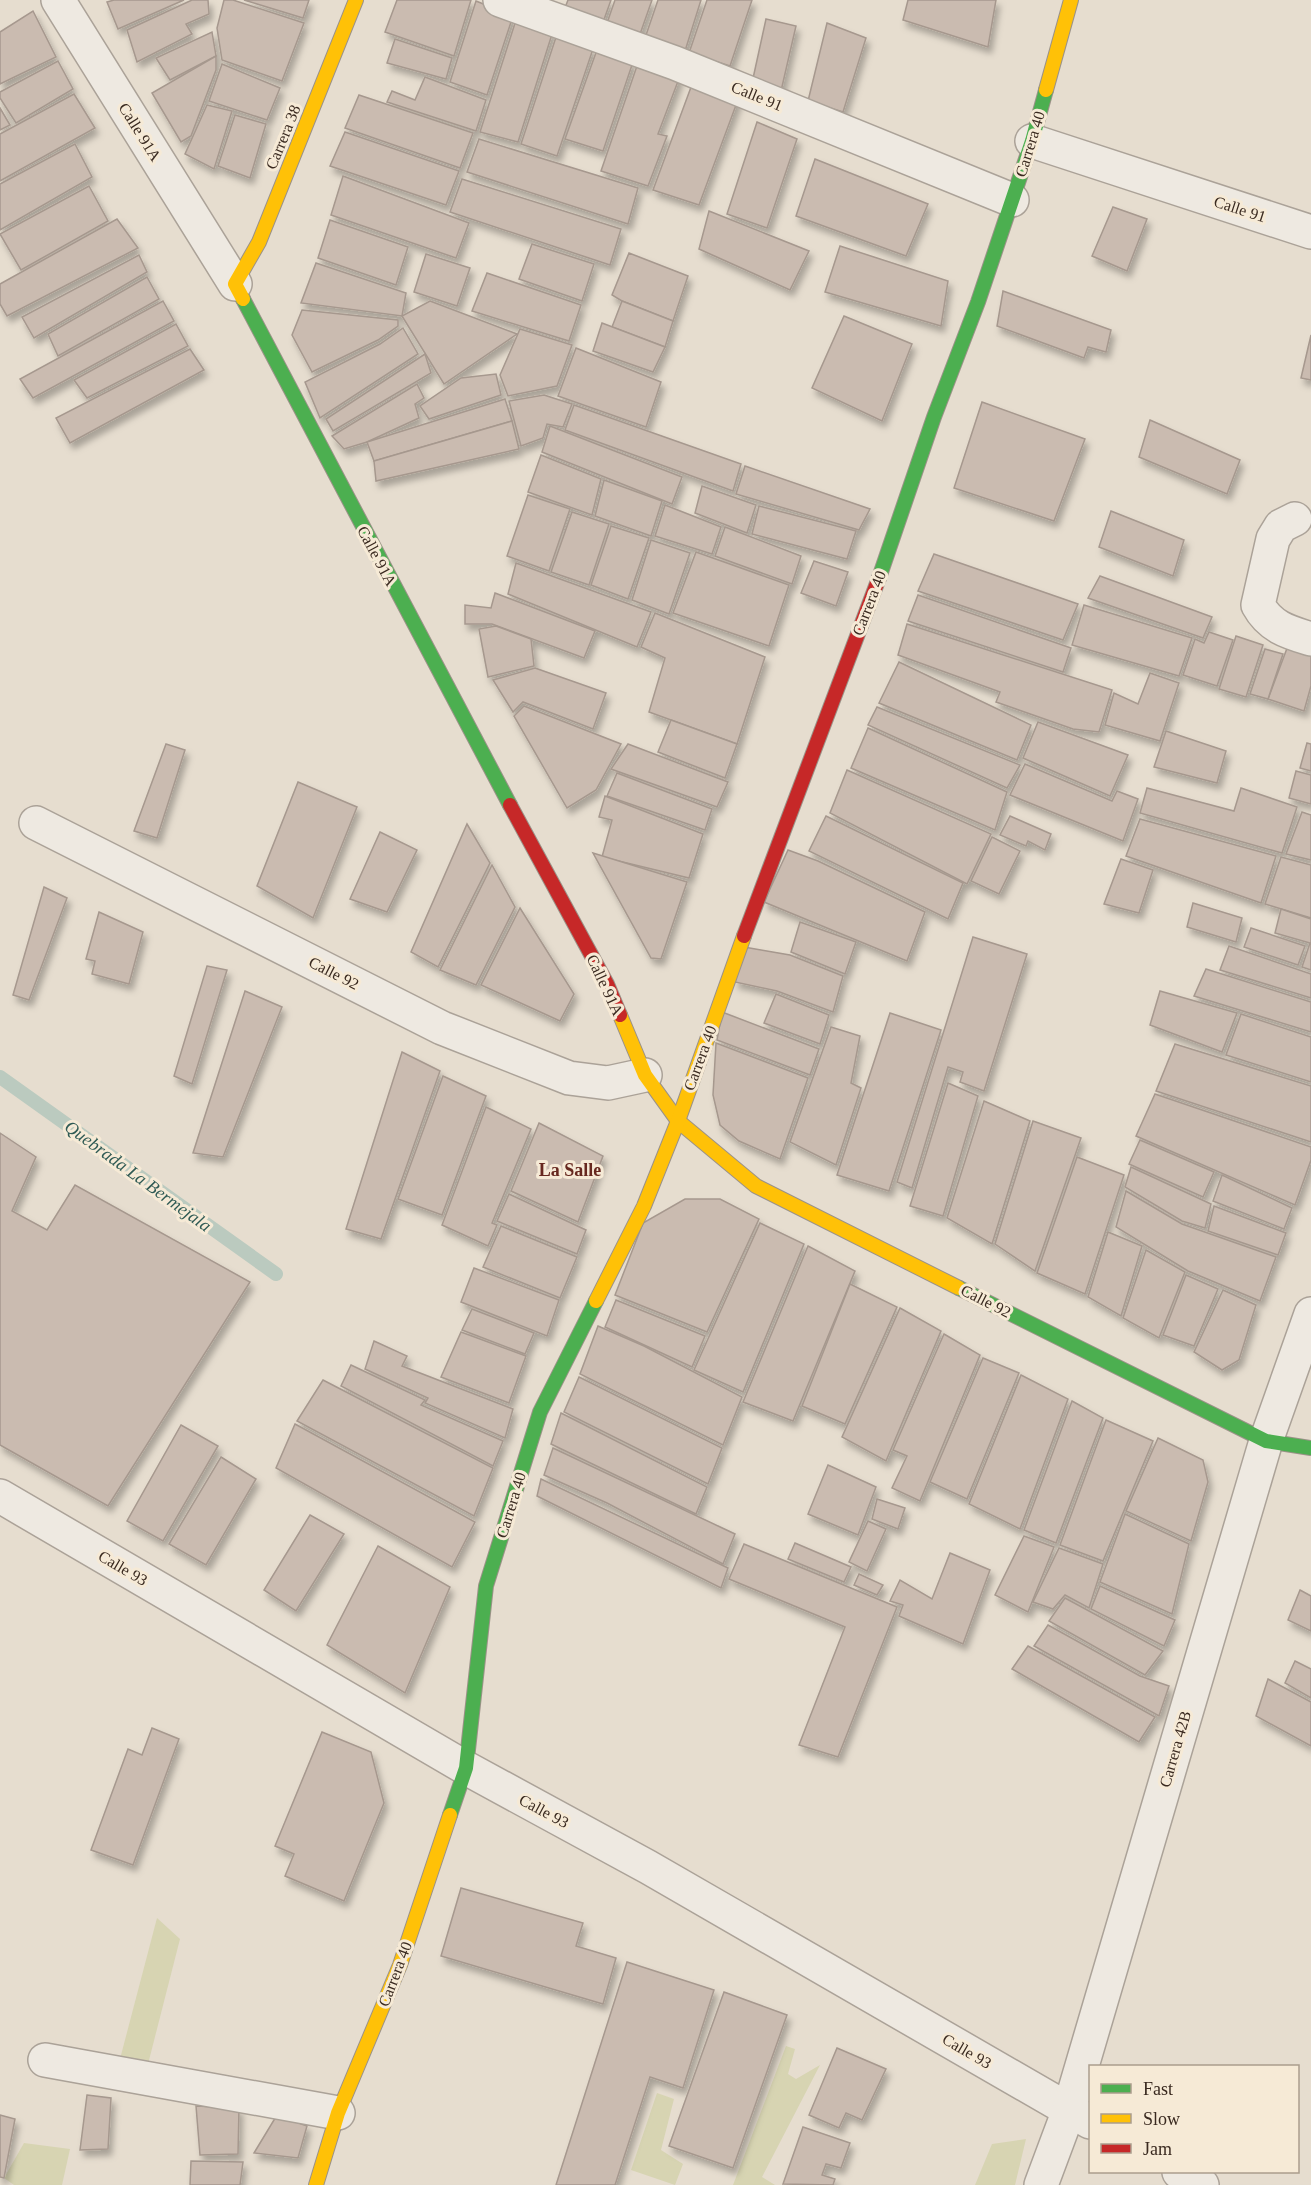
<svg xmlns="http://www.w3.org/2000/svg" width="1311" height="2185" font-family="'Times New Roman',serif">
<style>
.green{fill:#d7d4b2}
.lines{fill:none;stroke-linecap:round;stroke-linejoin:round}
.stream{stroke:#bbcabf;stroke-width:14}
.building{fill:#cabbb0;stroke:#a6988e;stroke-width:1.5;filter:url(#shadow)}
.street-casing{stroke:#aba298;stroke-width:36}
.fast-casing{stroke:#9b9288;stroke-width:16}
.slow-casing{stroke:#9b9288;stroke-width:16}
.jam-casing{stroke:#9b9288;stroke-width:16}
.street{stroke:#eee9e1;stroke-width:33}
.fast{stroke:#4caf50;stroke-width:14}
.slow{stroke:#ffc107;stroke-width:14}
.jam{stroke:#c62828;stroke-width:14}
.labels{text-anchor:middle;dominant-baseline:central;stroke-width:6;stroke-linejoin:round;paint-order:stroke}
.street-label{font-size:16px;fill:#3a2a20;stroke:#f6ead6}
.neighbourhood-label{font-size:18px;font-weight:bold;fill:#67281f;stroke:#f6ead6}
.water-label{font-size:18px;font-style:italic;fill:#2f5a54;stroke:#f6ead6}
</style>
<defs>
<filter id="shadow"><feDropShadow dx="3.5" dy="6" stdDeviation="3" flood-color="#0004"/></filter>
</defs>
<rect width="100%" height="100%" fill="#e6ddcf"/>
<g class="green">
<path d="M157,1918L180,1939L146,2072L120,2059Z"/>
<path d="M786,2046L795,2049L788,2074L796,2079L820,2065L762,2177L775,2185H733Z"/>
<path d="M657,2093L674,2099L661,2150L683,2164L675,2185L631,2170Z"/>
<path d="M1026,2139L1015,2185H975L992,2144Z"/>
<path d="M24,2143L70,2149L62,2185H14L4,2178Z"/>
</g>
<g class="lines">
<path class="stream" d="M0,1077L276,1274"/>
</g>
<g class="building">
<path d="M114,0H184L118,29L107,2Z"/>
<path d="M192,0H208L209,14L186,24L192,34L137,62L127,30Z"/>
<path d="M224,0H233L304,23L282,81L222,60L217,28Z"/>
<path d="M244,0H309L303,18Z"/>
<path d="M397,0H471L454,56L385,32Z"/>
<path d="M568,0H611L602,25L563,13Z"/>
<path d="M615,0H652L639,37L606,26Z"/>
<path d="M658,0H701L685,51L645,38Z"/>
<path d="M707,0H752L730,66L689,53Z"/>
<path d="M908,0H996L988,47L903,20Z"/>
<path d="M476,1L513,16L487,95L450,82Z"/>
<path d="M33,11L56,57L0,84V32Z"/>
<path d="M517,17L553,31L518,142L480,132Z"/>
<path d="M766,19L796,26L781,91L752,83Z"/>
<path d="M827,23L866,38L843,112L808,101Z"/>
<path d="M212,32L216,56L170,80L156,58Z"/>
<path d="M557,34L593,49L557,156L521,144Z"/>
<path d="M395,39L452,58L446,79L387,63Z"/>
<path d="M598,47L633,62L603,151L565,139Z"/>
<path d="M216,56V70L191,136L181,142L152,93Z"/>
<path d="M639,60L680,76L658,134L667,136L648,186L601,171Z"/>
<path d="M58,61L73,89L16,123L0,98V92Z"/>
<path d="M222,64L280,88L267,120L209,101Z"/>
<path d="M425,77L486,100L476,131L387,102L392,91L415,100Z"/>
<path d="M694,79L739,97L699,205L653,190Z"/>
<path d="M74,94L95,128L0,181V134Z"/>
<path d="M359,95L473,133L460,168L345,128Z"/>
<path d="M207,105L232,111L214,169L185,154Z"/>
<path d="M0,108L10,125L0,130Z"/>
<path d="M235,115L266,124L250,178L218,166Z"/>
<path d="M757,122L797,139L767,228L727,214Z"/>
<path d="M345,132L459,171L446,205L330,166Z"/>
<path d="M479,139L638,188L628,224L467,172Z"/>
<path d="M75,144L92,177L0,230V184Z"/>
<path d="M815,159L928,204L906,256L796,216Z"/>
<path d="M343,176L469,223L456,258L331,215Z"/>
<path d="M462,179L621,229L610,265L450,212Z"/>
<path d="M89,186L108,221L21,270L0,234Z"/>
<path d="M1113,207L1147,219L1127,271L1092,256Z"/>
<path d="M709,211L809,251L790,290L699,249Z"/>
<path d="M117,219L138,248L7,316L0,304V284Z"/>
<path d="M330,220L408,247L396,285L318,258Z"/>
<path d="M532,244L594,264L582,301L519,279Z"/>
<path d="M840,246L948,281L941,326L825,292Z"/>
<path d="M629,253L688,276L673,321L622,301L612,295Z"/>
<path d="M426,254L470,268L457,306L414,292Z"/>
<path d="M139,255L147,272L34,338L22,317Z"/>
<path d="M316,263L406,293L402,316L301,303Z"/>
<path d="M487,273L581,305L569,341L472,311Z"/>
<path d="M147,277L159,299L58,356L48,334Z"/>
<path d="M1003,291L1111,330L1106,352L1088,347L1084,358L997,326Z"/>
<path d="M163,301L174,321L33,398L20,379Z"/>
<path d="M430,301L517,334L444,384L402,316Z"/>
<path d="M622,301L673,321L665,347L612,327Z"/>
<path d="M302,310L398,320V326L378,340L312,372L292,335Z"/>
<path d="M844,316L912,344L882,421L812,388Z"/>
<path d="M602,323L665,347L653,372L593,351Z"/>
<path d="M176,324L188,346L87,398L74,380Z"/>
<path d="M403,328L418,354L320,418L305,382L380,344Z"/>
<path d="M520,329L572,345L557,386L508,396L500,375Z"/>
<path d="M1311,335V380L1301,378Z"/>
<path d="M576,348L661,382L646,427L558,396Z"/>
<path d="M190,349L204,370L70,443L56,418Z"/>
<path d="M425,354L431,373L333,431L326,419Z"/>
<path d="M496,374L501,395L429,419L420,406L461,378Z"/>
<path d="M417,384L424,398L415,404L419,418L367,442L344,449L332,436Z"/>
<path d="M544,395L572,404L563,427L547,424L543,438L521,446L509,401Z"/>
<path d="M505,399L512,421L374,461L367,442Z"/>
<path d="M982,402L1085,439L1054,521L954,488Z"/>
<path d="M574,405L741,464L733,491L565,430Z"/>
<path d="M1150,420L1240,460L1227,494L1139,457Z"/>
<path d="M512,421L519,449L376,481L374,461Z"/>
<path d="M550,426L682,477L672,504L542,452Z"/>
<path d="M541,455L601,479L592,515L528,492Z"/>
<path d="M745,466L870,509L859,530L736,494Z"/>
<path d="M604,480L662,501L651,536L595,516Z"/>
<path d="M702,486L756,505L747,533L695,513Z"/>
<path d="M528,495L570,509L549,571L507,556Z"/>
<path d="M665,505L721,527L712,554L655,536Z"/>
<path d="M759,506L856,531L847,559L752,534Z"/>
<path d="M1111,511L1184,540L1173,576L1099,547Z"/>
<path d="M572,512L609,524L589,585L551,572Z"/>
<path d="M611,526L649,538L628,599L591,585Z"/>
<path d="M725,527L801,556L792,584L715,556Z"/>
<path d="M651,540L690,553L669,614L632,600Z"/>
<path d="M696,552L789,585L769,646L673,613Z"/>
<path d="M934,554L1078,604L1063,640L918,591Z"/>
<path d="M814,561L848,572L836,606L801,593Z"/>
<path d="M516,563L651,612L637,647L508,594Z"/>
<path d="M1100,576L1212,617L1203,638L1088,598Z"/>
<path d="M495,593L595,631L584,658L492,624H465V605L491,608Z"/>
<path d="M918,595L1071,648L1063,672L908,621Z"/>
<path d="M1084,605L1192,638L1179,676L1072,645Z"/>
<path d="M655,613L765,657L737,744L649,712L665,658L641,647Z"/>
<path d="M907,624L1112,690L1099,732L1073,729L996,702L1000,692L898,655Z"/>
<path d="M496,626L531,639L534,666L488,677L479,629Z"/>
<path d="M1209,632L1233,640L1217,686L1183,675L1195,639L1204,643Z"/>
<path d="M1236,636L1263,645L1246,697L1219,689Z"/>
<path d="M1289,643L1311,650V686L1304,711L1268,699Z"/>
<path d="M1265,649L1283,654L1268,699L1250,694Z"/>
<path d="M899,662L1031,725L1017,760L879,703Z"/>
<path d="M535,668L606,693L593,729L523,702L513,712L493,680Z"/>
<path d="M1150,673L1179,683L1160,741L1105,725L1114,693L1138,704Z"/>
<path d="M524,706L621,744L596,790L567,808L514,716Z"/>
<path d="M877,707L1020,765L1007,788L868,725Z"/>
<path d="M671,720L737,744L725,778L658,752Z"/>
<path d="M1038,722L1128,755L1110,796L1023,758Z"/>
<path d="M868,728L1007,792L995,830L851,768Z"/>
<path d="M1166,731L1226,751L1217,783L1154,767Z"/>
<path d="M1307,743L1311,744V771L1300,768Z"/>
<path d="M166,744L185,750L157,838L134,831Z"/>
<path d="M628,744L728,782L717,807L611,769Z"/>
<path d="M1025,764L1112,801L1117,791L1138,799L1123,841L1010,795Z"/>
<path d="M847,770L991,834L967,884L830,813Z"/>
<path d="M1296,771L1311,775V804L1289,798Z"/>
<path d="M617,773L712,809L705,830L607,796Z"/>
<path d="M298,782L357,807L313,918L257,886Z"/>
<path d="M1147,788L1234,811L1241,788L1297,807L1282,853L1140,813Z"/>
<path d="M605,796L703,834L689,878L602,857L612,820L599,817Z"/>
<path d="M1302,812L1311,815V860L1286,854Z"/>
<path d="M826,816L963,883L948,919L809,851Z"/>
<path d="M1010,816L1051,834L1045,850L1028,841L1026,846L1000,835Z"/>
<path d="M1140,819L1276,856L1261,903L1126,856Z"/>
<path d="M467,824L490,863L438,967L411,952Z"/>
<path d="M380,832L417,850L387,912L350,899Z"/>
<path d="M992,837L1020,851L999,894L971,881Z"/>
<path d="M788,850L818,861L925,912L907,961L764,902Z"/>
<path d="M593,853L687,882L661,959L651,958Z"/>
<path d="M1281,857L1311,865V918L1265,904Z"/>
<path d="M1121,859L1153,870L1139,913L1104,904Z"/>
<path d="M492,865L515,907L476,985L440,970Z"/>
<path d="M44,887L67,898L29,1000L13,995Z"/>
<path d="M1193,903L1242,918L1236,942L1187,927Z"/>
<path d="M520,908L574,994L560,1021L481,985Z"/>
<path d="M1281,909L1311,919V970L1302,967L1310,943L1275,933Z"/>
<path d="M99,912L143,932L129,984L92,974L95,961L86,959Z"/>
<path d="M800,922L856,942L845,974L791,952Z"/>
<path d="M1251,928L1305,946L1298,965L1244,947Z"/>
<path d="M973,937L1027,954L984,1091L960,1082L963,1072L948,1067L912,1188L897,1182Z"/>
<path d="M1229,946L1311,974V998L1220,970Z"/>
<path d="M744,947L790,955L843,976L833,1012L777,991L735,982Z"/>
<path d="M207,966L227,970L192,1084L174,1076Z"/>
<path d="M1206,969L1311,1002V1032L1194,996Z"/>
<path d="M245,991L282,1007L223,1157L193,1153Z"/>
<path d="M1160,991L1237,1013L1222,1052L1150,1025Z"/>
<path d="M776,994L829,1015L820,1044L764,1023Z"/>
<path d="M722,1012L819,1049L810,1075L717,1040Z"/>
<path d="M890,1013L941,1030L889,1191L837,1175Z"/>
<path d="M1241,1014L1311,1037V1082L1226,1055Z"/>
<path d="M831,1027L860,1036L851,1083L861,1088L836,1165L790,1142Z"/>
<path d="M716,1043L808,1078L780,1159L739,1141L720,1125L713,1095Z"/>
<path d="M1175,1044L1311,1086V1142L1156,1091Z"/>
<path d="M402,1052L440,1071L381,1239L346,1229Z"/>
<path d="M443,1076L486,1096L442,1215L398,1199Z"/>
<path d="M948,1083L978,1096L943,1216L910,1206Z"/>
<path d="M1155,1094L1311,1147V1160L1295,1205L1136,1136Z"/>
<path d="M984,1101L1030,1121L992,1244L947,1218Z"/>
<path d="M486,1107L531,1129L492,1223L497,1225L488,1246L442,1225Z"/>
<path d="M1033,1121L1081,1138L1035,1271L995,1244Z"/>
<path d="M539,1123L603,1156L578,1222L511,1191Z"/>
<path d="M0,1133L36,1157L12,1211L47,1230L75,1185L250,1282L108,1506L0,1445Z"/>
<path d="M1140,1140L1214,1172L1203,1197L1129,1164Z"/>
<path d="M1077,1157L1124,1175L1085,1294L1037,1273Z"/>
<path d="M1131,1167L1211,1204L1205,1228L1182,1221L1125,1187Z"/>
<path d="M1222,1175L1292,1208L1284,1229L1213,1201Z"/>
<path d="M1126,1191L1182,1224L1276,1257L1260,1301L1188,1271L1116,1227Z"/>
<path d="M509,1194L586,1230L577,1254L497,1221Z"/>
<path d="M685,1199H720L759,1219L707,1332L615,1295L643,1223Z"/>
<path d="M1214,1206L1286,1233L1278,1255L1208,1231Z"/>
<path d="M760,1223L804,1244L743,1392L694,1370Z"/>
<path d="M501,1226L577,1257L560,1298L483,1267Z"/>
<path d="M1108,1232L1142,1246L1121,1316L1088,1297Z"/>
<path d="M808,1246L855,1271L793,1421L743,1402Z"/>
<path d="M1146,1250L1185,1272L1159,1338L1123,1318Z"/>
<path d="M474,1268L559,1300L547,1336L461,1302Z"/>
<path d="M1186,1275L1218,1289L1194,1346L1163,1335Z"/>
<path d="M850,1284L897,1307L845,1424L802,1406Z"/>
<path d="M1223,1290L1256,1305L1239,1360L1222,1370L1194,1352Z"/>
<path d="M616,1300L705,1336L692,1367L605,1327Z"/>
<path d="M900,1308L941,1331L886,1461L842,1437Z"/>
<path d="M472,1309L534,1333L525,1354L462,1330Z"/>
<path d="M598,1326L644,1346L742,1397L723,1445L580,1374Z"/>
<path d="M461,1332L526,1356L509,1403L441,1377Z"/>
<path d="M944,1334L980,1355L920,1501L892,1488L907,1456L893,1450Z"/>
<path d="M374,1341L407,1356L402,1366L513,1409L505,1438L425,1403L428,1398L365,1369Z"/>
<path d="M983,1358L1019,1373L967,1499L930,1482Z"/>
<path d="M351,1365L425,1400L421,1405L503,1441L493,1466L341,1386Z"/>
<path d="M1021,1375L1068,1399L1020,1529L969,1504Z"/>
<path d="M579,1377L722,1448L708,1484L564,1412Z"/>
<path d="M323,1380L493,1468L474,1516L297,1421Z"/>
<path d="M1072,1401L1103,1418L1056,1543L1024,1530Z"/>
<path d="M561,1413L707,1487L696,1514L551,1444Z"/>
<path d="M1106,1420L1153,1441L1103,1561L1060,1545Z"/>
<path d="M295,1424L475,1522L452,1567L276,1468Z"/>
<path d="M181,1425L218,1446L163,1541L127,1521Z"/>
<path d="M1158,1438L1203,1460L1208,1482L1191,1541L1126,1511Z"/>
<path d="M553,1448L735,1534L723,1564L607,1503L544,1475Z"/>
<path d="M221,1457L256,1479L206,1565L169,1544Z"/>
<path d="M828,1465L876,1487L858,1535L808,1514Z"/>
<path d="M541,1479L728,1568L721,1588L537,1496Z"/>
<path d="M877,1499L905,1508L898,1529L872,1519Z"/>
<path d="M1125,1514L1189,1544L1172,1614L1100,1582Z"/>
<path d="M310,1515L344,1534L296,1611L264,1590Z"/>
<path d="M868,1521L886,1529L867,1571L849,1562Z"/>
<path d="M1024,1536L1054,1547L1028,1612L995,1595Z"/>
<path d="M795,1543L851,1567L844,1582L788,1559Z"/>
<path d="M744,1544L897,1607L838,1757L799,1745L845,1627L729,1579Z"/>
<path d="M378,1546L450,1587L405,1693L327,1645Z"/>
<path d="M1059,1548L1103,1564L1089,1608L1065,1595L1053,1609L1033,1602Z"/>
<path d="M950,1553L990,1570L963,1644L899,1616L903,1605L890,1601L900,1580L932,1599Z"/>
<path d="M859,1574L883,1585L877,1595L854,1585Z"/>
<path d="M1100,1586L1175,1620L1164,1646L1091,1609Z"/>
<path d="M1300,1590L1311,1596V1631L1288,1620Z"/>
<path d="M1065,1598L1163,1651L1145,1675L1049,1621Z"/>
<path d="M1048,1625L1140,1676L1169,1686L1159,1716L1034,1646Z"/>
<path d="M1028,1646L1155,1717L1139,1742L1012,1669Z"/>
<path d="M1295,1661L1311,1669V1698L1285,1683Z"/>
<path d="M1268,1679L1311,1702V1746L1256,1716Z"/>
<path d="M152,1728L179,1739L133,1865L91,1850L128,1749L142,1755Z"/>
<path d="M322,1732L371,1752L384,1803L344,1901L285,1876L294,1854L275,1846Z"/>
<path d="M461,1888L583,1923L576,1946L616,1958L603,2004L441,1956Z"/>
<path d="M627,1962L714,1990L683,2088L650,2077L615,2185H556Z"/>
<path d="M724,1992L787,2015L733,2168L669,2146Z"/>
<path d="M837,2048L886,2069L862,2120L846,2113L839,2128L809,2115Z"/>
<path d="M87,2095L111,2098L108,2149L80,2150Z"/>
<path d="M196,2106L239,2108L238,2154L200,2155Z"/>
<path d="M0,2115L15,2119L4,2178L0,2177Z"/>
<path d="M277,2115L307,2126L298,2158L254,2153Z"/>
<path d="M803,2127L850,2143L841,2168L826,2164L822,2175L835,2179L833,2185L783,2184Z"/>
<path d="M191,2161L243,2162L240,2185H190Z"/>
</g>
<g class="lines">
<defs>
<g id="street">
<path d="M58,0L235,284"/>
<path d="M500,0L675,63L1012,200"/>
<path d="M1032,141L1311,232"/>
<path d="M1295,519L1281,526L1273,539L1258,605C1270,627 1288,632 1311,639"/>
<path d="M36,823L442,1028L569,1078L608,1083L645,1075"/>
<path d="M0,1496L466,1768L648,1867L1090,2122"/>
<path d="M45,2060L338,2113"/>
<path d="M1179,2172L1202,2185"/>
<path d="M1041,2185L1069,2110L1266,1441L1311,1314"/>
</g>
<g id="fast">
<path d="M243,299L510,805"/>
<path d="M879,578L934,417L978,302L1032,141L1046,90"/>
<path d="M959,1288L1266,1441L1311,1448"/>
<path d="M450,1815L466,1768L486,1586L540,1412L596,1301"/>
</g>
<g id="slow">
<path d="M1046,90L1071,0"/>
<path d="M243,299L235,284L259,242L356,0"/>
<path d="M620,1015L645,1075L678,1121L756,1186L959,1288"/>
<path d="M596,1301L644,1206L678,1121L744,936"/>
<path d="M316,2185L338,2113L400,1965L450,1815"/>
</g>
<g id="jam">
<path d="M510,805L607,984L620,1015"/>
<path d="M744,936L879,578"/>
</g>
</defs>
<use href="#street" class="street-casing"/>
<use href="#fast" class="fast-casing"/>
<use href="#slow" class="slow-casing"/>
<use href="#jam" class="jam-casing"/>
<use href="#street" class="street"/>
<use href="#fast" class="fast"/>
<use href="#slow" class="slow"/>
<use href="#jam" class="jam"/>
</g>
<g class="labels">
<g class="street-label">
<text transform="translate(757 96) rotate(22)">Calle 91</text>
<text transform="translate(140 132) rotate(58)">Calle 91A</text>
<text transform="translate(283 137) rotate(-68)">Carrera 38</text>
<text transform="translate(1030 144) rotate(-73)">Carrera 40</text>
<text transform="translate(1240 209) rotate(18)">Calle 91</text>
<text transform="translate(377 556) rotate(62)">Calle 91A</text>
<text transform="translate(869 603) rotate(-69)">Carrera 40</text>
<text transform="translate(334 973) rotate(27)">Calle 92</text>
<text transform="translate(605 985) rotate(65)">Calle 91A</text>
<text transform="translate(700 1058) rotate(-70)">Carrera 40</text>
<text transform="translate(986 1301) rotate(27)">Calle 92</text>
<text transform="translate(511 1505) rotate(-73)">Carrera 40</text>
<text transform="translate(123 1568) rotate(30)">Calle 93</text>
<text transform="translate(1175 1749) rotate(-74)">Carrera 42B</text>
<text transform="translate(544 1811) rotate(28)">Calle 93</text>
<text transform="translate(395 1974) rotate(-69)">Carrera 40</text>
<text transform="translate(967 2051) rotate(30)">Calle 93</text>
</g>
<g class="neighbourhood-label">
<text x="570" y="1170">La Salle</text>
</g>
<g class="water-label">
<text transform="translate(138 1176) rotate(36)">Quebrada La Bermejala</text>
</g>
</g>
<rect x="1089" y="2065" width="210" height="108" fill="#f6ead6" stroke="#ab9d8d" stroke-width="1.5"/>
<rect x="1101" y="2084" width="30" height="9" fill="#4caf50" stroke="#ab9d8d" stroke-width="1.5"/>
<text x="1143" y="2095" font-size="18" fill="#3a2a20">Fast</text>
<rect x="1101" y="2114" width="30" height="9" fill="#ffc107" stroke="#ab9d8d" stroke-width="1.5"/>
<text x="1143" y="2125" font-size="18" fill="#3a2a20">Slow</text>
<rect x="1101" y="2144" width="30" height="9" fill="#c62828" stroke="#ab9d8d" stroke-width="1.5"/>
<text x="1143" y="2155" font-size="18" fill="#3a2a20">Jam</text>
</svg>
